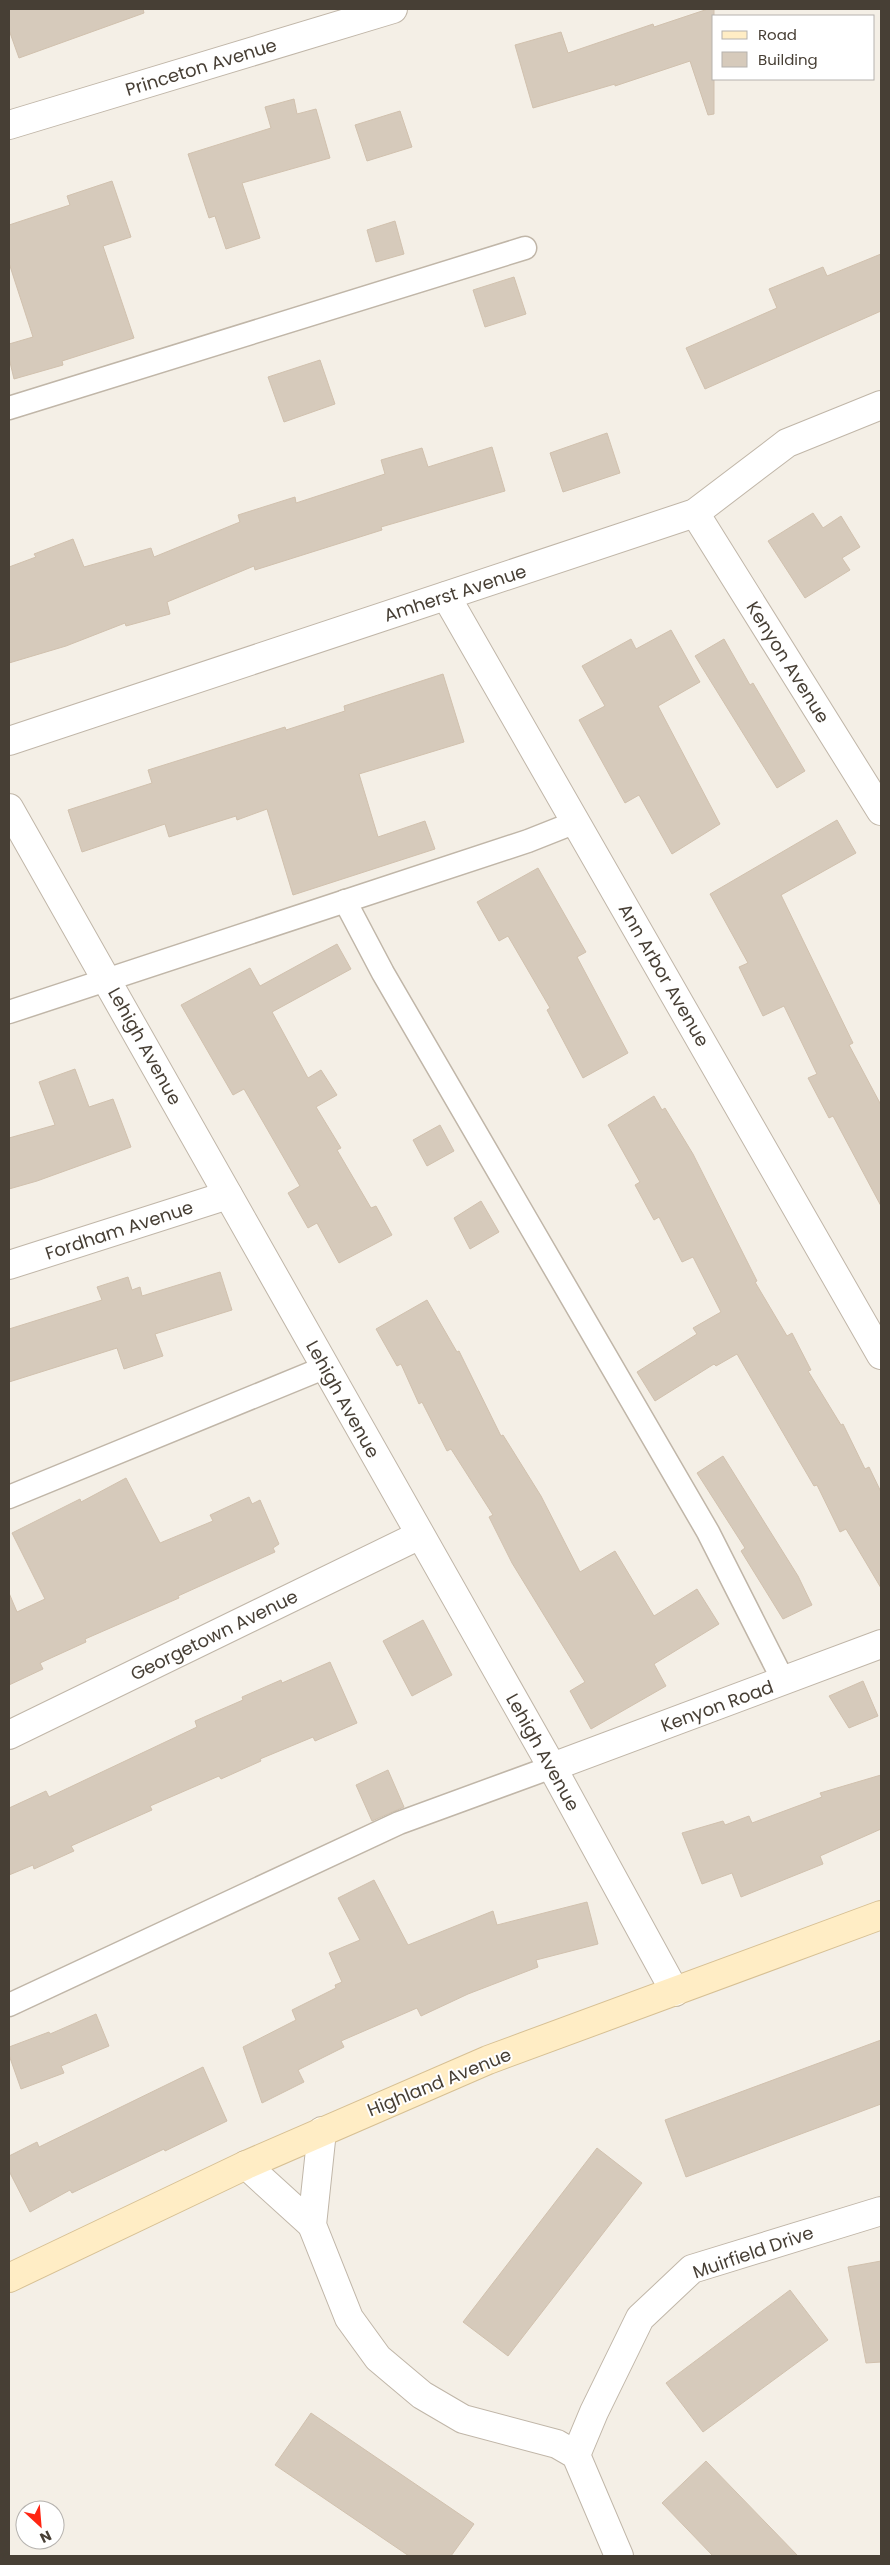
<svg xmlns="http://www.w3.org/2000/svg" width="890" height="2565" font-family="Poppins,sans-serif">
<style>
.building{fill:#d6cabb;stroke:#d1c1ae}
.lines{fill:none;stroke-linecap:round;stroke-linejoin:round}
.lane-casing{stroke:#c0b6a8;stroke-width:25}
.street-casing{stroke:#c0b6a8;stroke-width:30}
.secondary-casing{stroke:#d7c094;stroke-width:30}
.lane{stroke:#fff;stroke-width:22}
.street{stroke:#fff;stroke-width:28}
.secondary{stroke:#ffedc5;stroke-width:28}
.labels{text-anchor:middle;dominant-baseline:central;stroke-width:4;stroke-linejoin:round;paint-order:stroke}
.street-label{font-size:18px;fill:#473f35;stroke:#fff}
</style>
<rect width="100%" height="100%" fill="#f4efe6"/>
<g class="building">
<path d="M9,9H143L144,13L19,58L9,30Z"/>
<path d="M708,9H714V114L708,115L690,61L615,86V84L533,108L515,45L561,32L568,53L653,24L654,27Z"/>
<path d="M294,99L297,114L316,109L330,158L242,183L260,238L226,249L215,216L209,218L188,154L271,128L265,107Z"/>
<path d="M400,111L412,147L367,161L355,125Z"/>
<path d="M112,181L131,237L103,246L134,338L62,361L63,365L14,379L9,358V344L33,337L9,263V225L70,205L67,196Z"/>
<path d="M395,221L404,254L376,262L367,230Z"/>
<path d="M881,254V311L705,389L686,348L777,308L769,289L823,267L827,276Z"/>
<path d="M514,277L526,314L485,327L473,290Z"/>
<path d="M320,360L335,404L284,422L268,377Z"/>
<path d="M607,433L620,473L563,492L550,453Z"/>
<path d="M492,447L505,491L381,527L382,530L255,570L254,566L167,602L170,614L126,626L125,623L66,646L9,663V567L36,557L34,554L73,539L84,567L151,548L154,557L240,522L238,515L295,497L296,503L385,474L381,460L422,448L428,467Z"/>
<path d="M813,513L823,528L841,516L860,547L842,558L850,570L805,598L768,541Z"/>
<path d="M671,630L700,682L658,706L720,824L672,854L639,795L625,803L579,720L605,706L582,666L631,639L636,649Z"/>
<path d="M724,639L750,685L753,683L805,771L777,788L695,656Z"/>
<path d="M443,674L464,742L359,774L378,837L425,821L435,849L293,895L267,809L237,820L236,816L169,837L165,824L82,852L68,810L152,783L148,770L285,727L286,730L345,711L344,706Z"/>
<path d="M837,820L856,853L781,895L853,1043L849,1045L881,1105V1206L833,1116L829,1118L808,1078L817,1074L784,1006L763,1016L739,967L748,963L710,894Z"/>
<path d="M538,868L586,952L577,957L628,1053L583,1078L547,1010L550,1008L508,936L499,941L477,902Z"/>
<path d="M337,944L351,969L272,1012L308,1078L321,1070L337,1095L316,1107L341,1148L337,1150L371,1208L376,1206L392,1235L339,1263L317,1223L308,1228L288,1193L300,1186L244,1089L233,1095L181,1005L250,968L260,986Z"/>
<path d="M75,1069L89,1107L113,1099L131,1147L37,1181L9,1189V1138L55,1125L39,1082Z"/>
<path d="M654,1096L662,1110L665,1108L693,1154L757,1281L755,1282L787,1336L792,1333L811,1370L808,1371L841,1425L843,1424L865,1469L869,1467L881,1492V1588L846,1529L840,1532L817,1485L814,1486L737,1354L716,1366L714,1364L655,1401L637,1372L697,1334L693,1328L721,1312L693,1257L682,1262L659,1217L654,1220L635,1185L640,1182L608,1125Z"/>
<path d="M440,1125L454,1151L427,1166L413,1140Z"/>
<path d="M481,1201L499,1232L470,1249L454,1218Z"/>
<path d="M220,1272L232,1310L155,1334L163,1356L124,1369L117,1348L9,1382V1329L102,1300L97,1287L128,1277L132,1290L140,1287L142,1296Z"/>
<path d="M427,1300L457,1352L459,1351L501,1436L503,1435L541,1496L580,1572L615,1551L654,1616L697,1589L719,1624L654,1664L666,1686L591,1729L570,1691L585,1682L512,1563L489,1517L493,1515L451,1449L447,1451L422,1402L419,1404L401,1364L397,1366L376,1329Z"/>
<path d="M723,1456L798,1576L812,1605L783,1619L741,1551L745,1548L697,1473Z"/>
<path d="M126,1478L160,1543L213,1521L210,1515L249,1497L252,1504L260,1500L279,1544L273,1548L275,1552L178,1596L179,1598L85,1639L86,1642L40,1663L43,1669L9,1685V1593L17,1612L45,1599L12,1533L80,1499L81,1502Z"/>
<path d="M423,1620L452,1675L412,1696L383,1641Z"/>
<path d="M330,1662L357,1723L315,1741L313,1737L260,1759L261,1761L221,1779L219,1776L150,1806L152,1810L71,1846L74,1851L34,1869L33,1865L9,1875V1808L46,1791L49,1797L197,1727L195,1721L243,1700L242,1697L281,1680L282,1683Z"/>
<path d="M863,1681L878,1716L849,1728L829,1696Z"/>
<path d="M388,1770L404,1807L372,1821L356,1785Z"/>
<path d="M881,1775V1829L820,1856L823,1864L741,1897L732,1873L702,1884L682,1833L723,1821L725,1825L749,1816L752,1823L822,1797L820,1793Z"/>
<path d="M374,1880L408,1945L493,1911L497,1925L587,1902L598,1944L536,1960L538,1967L468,1994L421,2016L417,2008L341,2041L344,2047L298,2070L304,2082L262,2103L243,2047L296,2020L292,2010L336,1988L335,1985L342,1982L329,1953L360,1940L338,1898Z"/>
<path d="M96,2014L109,2046L61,2066L64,2073L21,2089L9,2055V2047L49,2032L50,2034Z"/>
<path d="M881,2040V2104L686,2177L665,2120Z"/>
<path d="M203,2067L227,2121L165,2151L164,2149L72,2193L70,2190L30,2212L9,2171V2156L37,2142L39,2147Z"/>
<path d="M597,2148L642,2183L508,2356L463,2322Z"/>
<path d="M881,2261V2362L866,2363L848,2267Z"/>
<path d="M790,2290L828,2340L703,2432L666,2383Z"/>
<path d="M311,2413L474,2524L451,2556H409L275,2465Z"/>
<path d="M706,2461L798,2556H713L662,2503Z"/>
</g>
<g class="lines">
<defs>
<g id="lane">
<path d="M9,408L525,248"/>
<path d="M345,901L383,973L708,1532L784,1682"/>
<path d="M9,1012L528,841L576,822"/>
<path d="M9,1497L326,1367"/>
<path d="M9,2005L399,1823L552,1767"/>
</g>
<g id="street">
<path d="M9,125L393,9"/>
<path d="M695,513L881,811"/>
<path d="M446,596L881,1355"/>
<path d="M9,741L695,513L787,443L881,405"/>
<path d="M9,808L552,1767L675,1992"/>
<path d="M9,1265L228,1195"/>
<path d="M9,1735L420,1535"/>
<path d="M552,1767L881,1644"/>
<path d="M322,2131L312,2225L349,2318L378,2358L422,2395L463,2419L557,2444L576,2455L619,2556"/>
<path d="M246,2165L312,2225"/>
<path d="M576,2455L594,2412L640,2318L692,2269L881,2211"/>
</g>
<path id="secondary" d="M9,2278L246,2165L488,2060L881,1915"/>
</defs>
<use href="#lane" class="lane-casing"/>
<use href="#street" class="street-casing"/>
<use href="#secondary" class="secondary-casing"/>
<use href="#lane" class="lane"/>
<use href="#street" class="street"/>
<use href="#secondary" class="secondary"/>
</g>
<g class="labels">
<g class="street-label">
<text transform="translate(201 67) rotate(-17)">Princeton Avenue</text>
<text transform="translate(455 593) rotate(-18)">Amherst Avenue</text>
<text transform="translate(788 662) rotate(58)">Kenyon Avenue</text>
<text transform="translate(664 975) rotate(60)">Ann Arbor Avenue</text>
<text transform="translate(145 1046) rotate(61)">Lehigh Avenue</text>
<text transform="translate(119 1230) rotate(-18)">Fordham Avenue</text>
<text transform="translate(343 1399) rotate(61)">Lehigh Avenue</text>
<text transform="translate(214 1635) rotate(-26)">Georgetown Avenue</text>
<text transform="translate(717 1706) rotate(-20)">Kenyon Road</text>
<text transform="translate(543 1752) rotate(61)">Lehigh Avenue</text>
<text transform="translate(439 2082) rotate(-22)">Highland Avenue</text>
<text transform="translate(753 2252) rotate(-19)">Muirfield Drive</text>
</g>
</g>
<rect width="890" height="2565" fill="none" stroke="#473f35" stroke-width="20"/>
<rect x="712" y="15" width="162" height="65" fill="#ffffff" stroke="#b5b2ae"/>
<rect x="722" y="31" width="25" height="8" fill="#ffedc5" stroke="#b5b2ae"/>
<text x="758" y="40" font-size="15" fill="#473f35">Road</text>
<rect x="722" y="52" width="25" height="15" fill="#d6cabb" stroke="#b5b2ae"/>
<text x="758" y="65" font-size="15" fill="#473f35">Building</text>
<g transform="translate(40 2525) rotate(154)"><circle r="24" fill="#ffffff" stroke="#b5b2ae"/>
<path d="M0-4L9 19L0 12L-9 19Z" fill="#ff2512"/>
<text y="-8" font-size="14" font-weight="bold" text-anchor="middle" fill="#473f35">N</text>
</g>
</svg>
